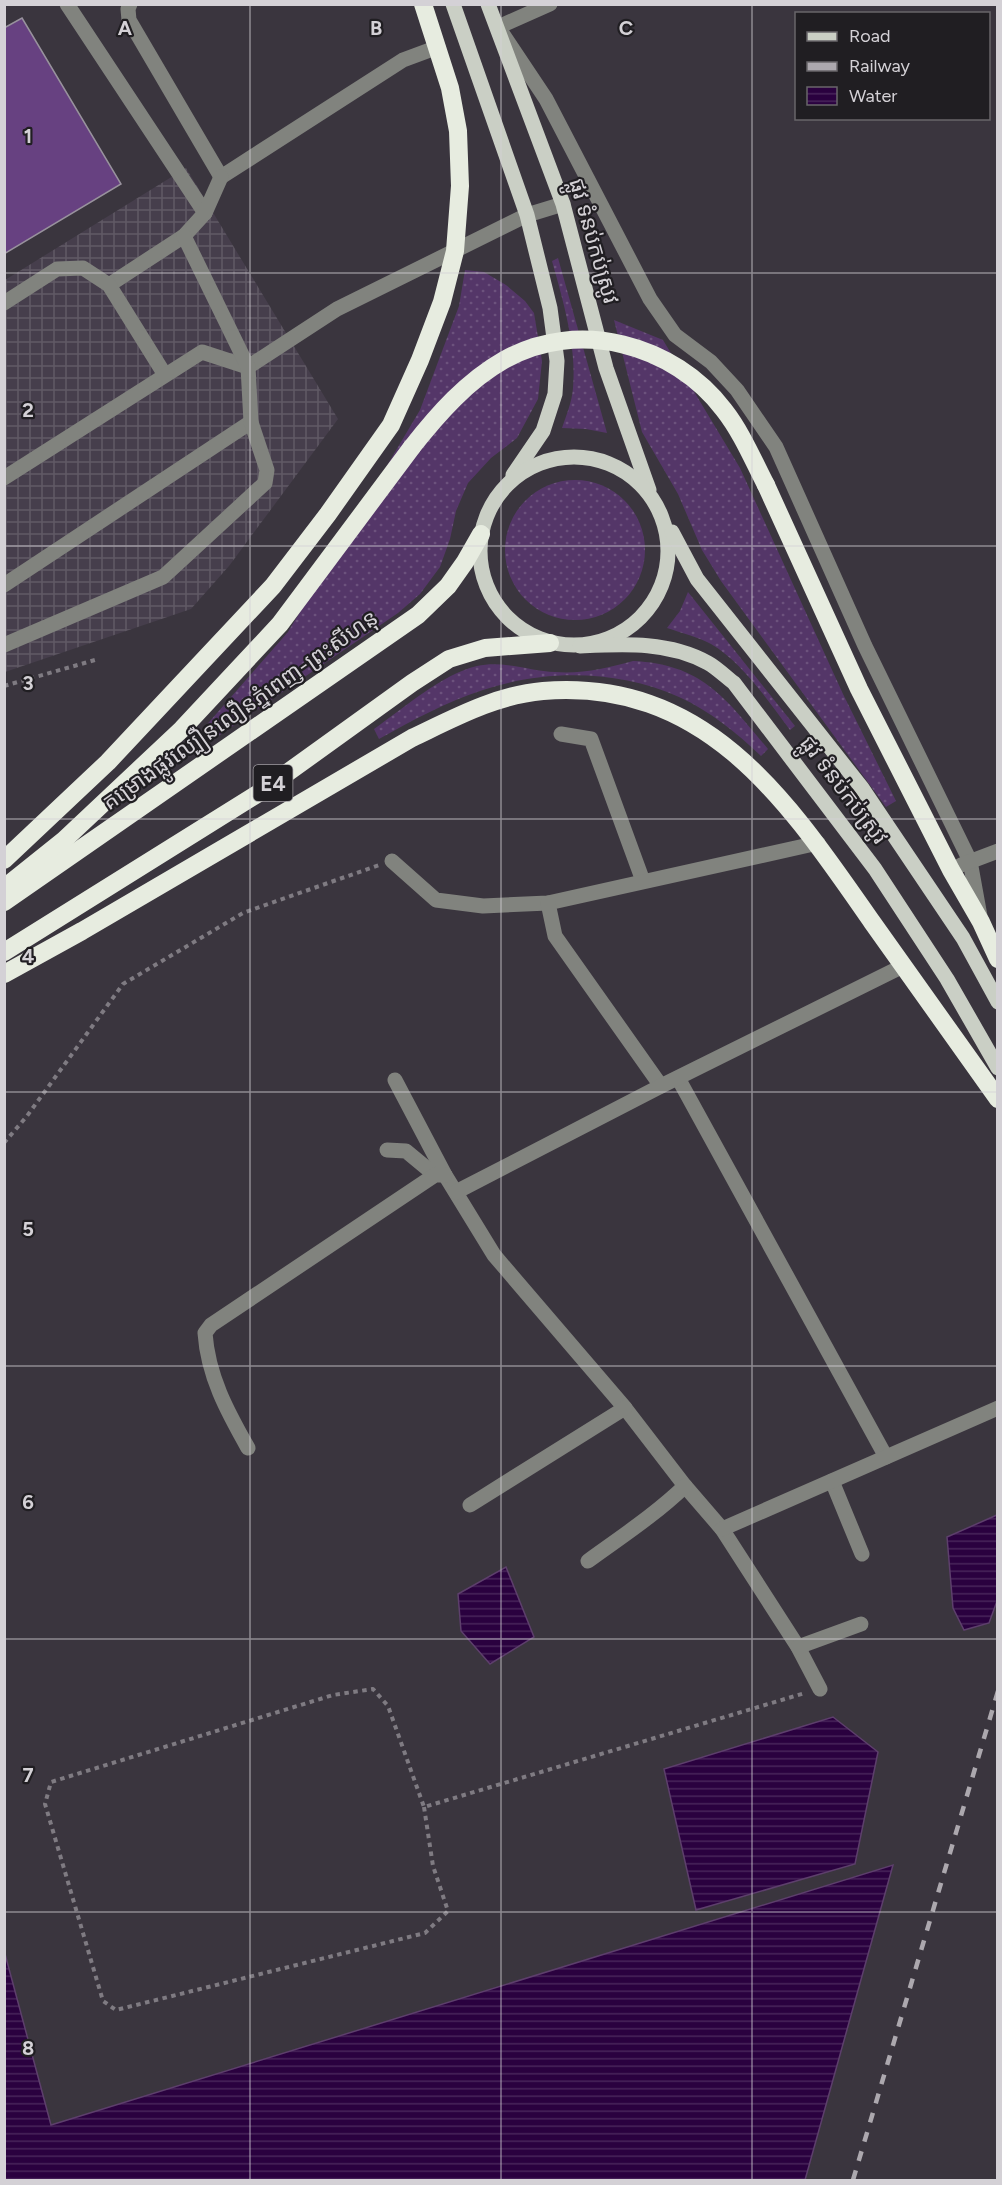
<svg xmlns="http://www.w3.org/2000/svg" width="1002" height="2185" font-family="Figtree,'Noto Sans Khmer',sans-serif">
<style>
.industrial{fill:url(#industrial-grid)}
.grass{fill:url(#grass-dots)}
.water{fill:url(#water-rules);stroke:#5d3f6c;stroke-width:1.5}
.building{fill:#674181;stroke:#98929d;stroke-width:1.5}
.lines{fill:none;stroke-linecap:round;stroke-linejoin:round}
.path{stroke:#7f7b82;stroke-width:4;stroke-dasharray:4.5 4.5;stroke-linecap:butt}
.minor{stroke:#81837e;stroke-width:15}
.major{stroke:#cacfc5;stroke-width:15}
.highway{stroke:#e7ece0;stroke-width:18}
.rail{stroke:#aca8ae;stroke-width:4.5;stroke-dasharray:10 10;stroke-linecap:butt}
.highway-bridge{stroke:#e7ece0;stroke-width:18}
.grid{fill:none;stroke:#d4d1d6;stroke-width:1.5;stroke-opacity:0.55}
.labels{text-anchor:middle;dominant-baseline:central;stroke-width:4.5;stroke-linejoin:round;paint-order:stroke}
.shield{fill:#201e22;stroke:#9e9ba0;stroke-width:1.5}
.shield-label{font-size:21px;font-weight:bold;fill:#d4d1d6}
.street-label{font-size:22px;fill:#d4d1d6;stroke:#201e22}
.grid-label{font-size:20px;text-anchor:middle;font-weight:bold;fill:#d4d1d6;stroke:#201e22;stroke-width:4.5;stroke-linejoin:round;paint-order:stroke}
</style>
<defs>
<pattern id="industrial-grid" width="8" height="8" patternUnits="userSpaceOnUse" patternTransform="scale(1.5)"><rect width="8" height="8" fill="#463e4c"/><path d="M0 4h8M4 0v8" fill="none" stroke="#605965"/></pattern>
<pattern id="grass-dots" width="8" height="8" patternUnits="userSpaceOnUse" patternTransform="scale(1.5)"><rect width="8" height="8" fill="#543668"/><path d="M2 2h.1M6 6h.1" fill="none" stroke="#6c527d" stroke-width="1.8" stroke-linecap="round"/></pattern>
<pattern id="water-rules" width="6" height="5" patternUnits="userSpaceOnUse" patternTransform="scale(1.5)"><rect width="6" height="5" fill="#2a013f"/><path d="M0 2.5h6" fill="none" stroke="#48255a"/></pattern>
</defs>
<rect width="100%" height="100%" fill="#3a353e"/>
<path class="industrial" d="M186,168L338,419L229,566L191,609L5,672V280Z"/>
<g class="grass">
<path d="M558,258L607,433L586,429L562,428C566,416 572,402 573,388C577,348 563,300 552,261Z"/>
<path d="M465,270L484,272L506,285L525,301L534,313L542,361L538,399L517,438L491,458L468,483L456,511L450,539L440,567L420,594L398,613L211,741L203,729L288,632L420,410L459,306Z"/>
<path d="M614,320L663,340L740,468L843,694L896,801L886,807L721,581L702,550L678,494L642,432Z"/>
<circle cx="575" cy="550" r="70"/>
<path d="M688,592L795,726L790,730C769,702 742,662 711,644C698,637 682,633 667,628L680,611Z"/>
<path d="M633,661C703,664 727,700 768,749L761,756C737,733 710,711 679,697C618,670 546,669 483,690C446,702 413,720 379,739L374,729C404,708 442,674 477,666C503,660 530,671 555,672C582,674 608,668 633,661Z"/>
</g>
<g class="water">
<path d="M997,1515V1601L989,1623L964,1630L953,1608L947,1537Z"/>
<path d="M506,1567L534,1637L490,1664L461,1631L458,1594Z"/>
<path d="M833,1717L878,1752L855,1864L696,1910L664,1769Z"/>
<path d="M893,1865L805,2180H5V1954L51,2125Z"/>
</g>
<path class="building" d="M22,18L121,184L4,254V28Z"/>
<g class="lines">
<g class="path">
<path d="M4,686L95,660"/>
<path d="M4,1143L27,1116L123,984L243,913L379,865"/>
<path d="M424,1807L433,1866L448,1911L425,1933L116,2010L103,2001L45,1804L51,1782L333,1695L373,1689L388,1706L424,1807L805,1693"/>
</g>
<g class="minor">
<path d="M67,4L205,213"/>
<path d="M130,4L128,9L129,20L221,177L403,60L438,47"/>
<path d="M550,4L498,27L546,99L650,299L675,335L711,362L737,390L776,447L865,646L970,861L980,916"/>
<path d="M109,285L184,236L205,213L221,177"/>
<path d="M4,303L57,269L83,268L109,285L165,375"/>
<path d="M248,367L337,309L527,215L563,204"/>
<path d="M4,478L202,352L248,367"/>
<path d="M4,585L251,422"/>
<path d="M4,645L163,577L265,483L267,470L251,422L248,367L184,236"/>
<path d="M561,734L591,739L643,881"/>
<path d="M392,861L436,900L483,906L548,903L818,843"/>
<path d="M961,865L998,851"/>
<path d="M548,903L555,936L661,1086"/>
<path d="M678,1078L886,1457"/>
<path d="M395,1080L445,1175L494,1255L625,1408L685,1486L722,1529L798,1647L820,1689"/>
<path d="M387,1150L406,1151L435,1175"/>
<path d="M456,1192L661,1086L903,966"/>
<path d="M248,1448C227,1411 208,1376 205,1333L211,1325L435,1175H445"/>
<path d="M832,1481L862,1554"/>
<path d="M470,1505L625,1408"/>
<path d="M722,1529L998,1408"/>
<path d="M588,1561C621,1537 656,1514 685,1486"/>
<path d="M798,1647L861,1624"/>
</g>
<g class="major">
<path d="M453,4L527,215L550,308L557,361L555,394L543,431L513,475"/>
<path d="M488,4L563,204L606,368L649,490"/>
<circle cx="574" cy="551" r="94"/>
<path d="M672,532L697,579L862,788L963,938L998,1002"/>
<path d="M580,646C623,644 669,641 708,663C717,668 726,677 734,683L875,869L947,979L998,1068"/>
</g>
<g class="highway">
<path d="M766,485L859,689L951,870L981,922L998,959"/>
<path d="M4,860L108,762L273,586L328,514L391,425L420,360L442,302L455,251L460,186L458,131L450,88L423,4"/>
<path d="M4,888L64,840L182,729L280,624L412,447"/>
<path d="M4,902L418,615L448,586L465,562L481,534"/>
<path d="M4,952L262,791L412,683L449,659L485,648L550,643"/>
<path d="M4,974L82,931L412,738C454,718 496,695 543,691C708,678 789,803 872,922C914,981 956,1040 998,1099"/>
</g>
<path class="rail" d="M853,2180L998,1691"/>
<path class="highway-bridge" d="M412,447C438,414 467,381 504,360C578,318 674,344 724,410C742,433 753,460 766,485"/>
</g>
<path class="grid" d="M250,4V2180M501,4V2180M752,4V2180M4,273H998M4,546H998M4,819H998M4,1092H998M4,1366H998M4,1639H998M4,1912H998"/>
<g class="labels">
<rect class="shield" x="253.5" y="765" width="39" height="36" rx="4.5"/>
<g class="shield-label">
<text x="273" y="783">E4</text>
</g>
<g class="street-label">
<text transform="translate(594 241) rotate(74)">ផ្លូវ ទំនប់កប់ស្រូវ</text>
<text transform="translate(240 710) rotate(-35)">គម្រោងផ្លូវល្បឿនលឿនភ្នំពេញ-ព្រះសីហនុ</text>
<text transform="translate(844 790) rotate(53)">ផ្លូវ ទំនប់កប់ស្រូវ</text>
</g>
</g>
<g class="grid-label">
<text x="125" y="35">A</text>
<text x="376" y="35">B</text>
<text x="626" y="35">C</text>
<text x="28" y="143">1</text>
<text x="28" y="417">2</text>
<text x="28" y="690">3</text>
<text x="28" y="963">4</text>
<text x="28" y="1236">5</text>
<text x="28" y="1509">6</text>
<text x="28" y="1782">7</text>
<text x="28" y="2055">8</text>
</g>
<rect width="1002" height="2185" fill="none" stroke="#d4d1d6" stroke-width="12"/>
<rect x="795" y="12" width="195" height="108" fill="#201e22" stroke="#68666a" stroke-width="1.5"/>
<rect x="807" y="32" width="30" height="9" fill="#cacfc5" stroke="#68666a" stroke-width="1.5"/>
<text x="849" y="42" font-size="18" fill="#d4d1d6">Road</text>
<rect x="807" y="62" width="30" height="9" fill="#aca8ae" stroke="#68666a" stroke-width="1.5"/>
<text x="849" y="72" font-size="18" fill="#d4d1d6">Railway</text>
<rect x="807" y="87" width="30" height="18" fill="url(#water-rules)" stroke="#68666a" stroke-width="1.5"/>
<text x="849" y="102" font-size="18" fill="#d4d1d6">Water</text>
</svg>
